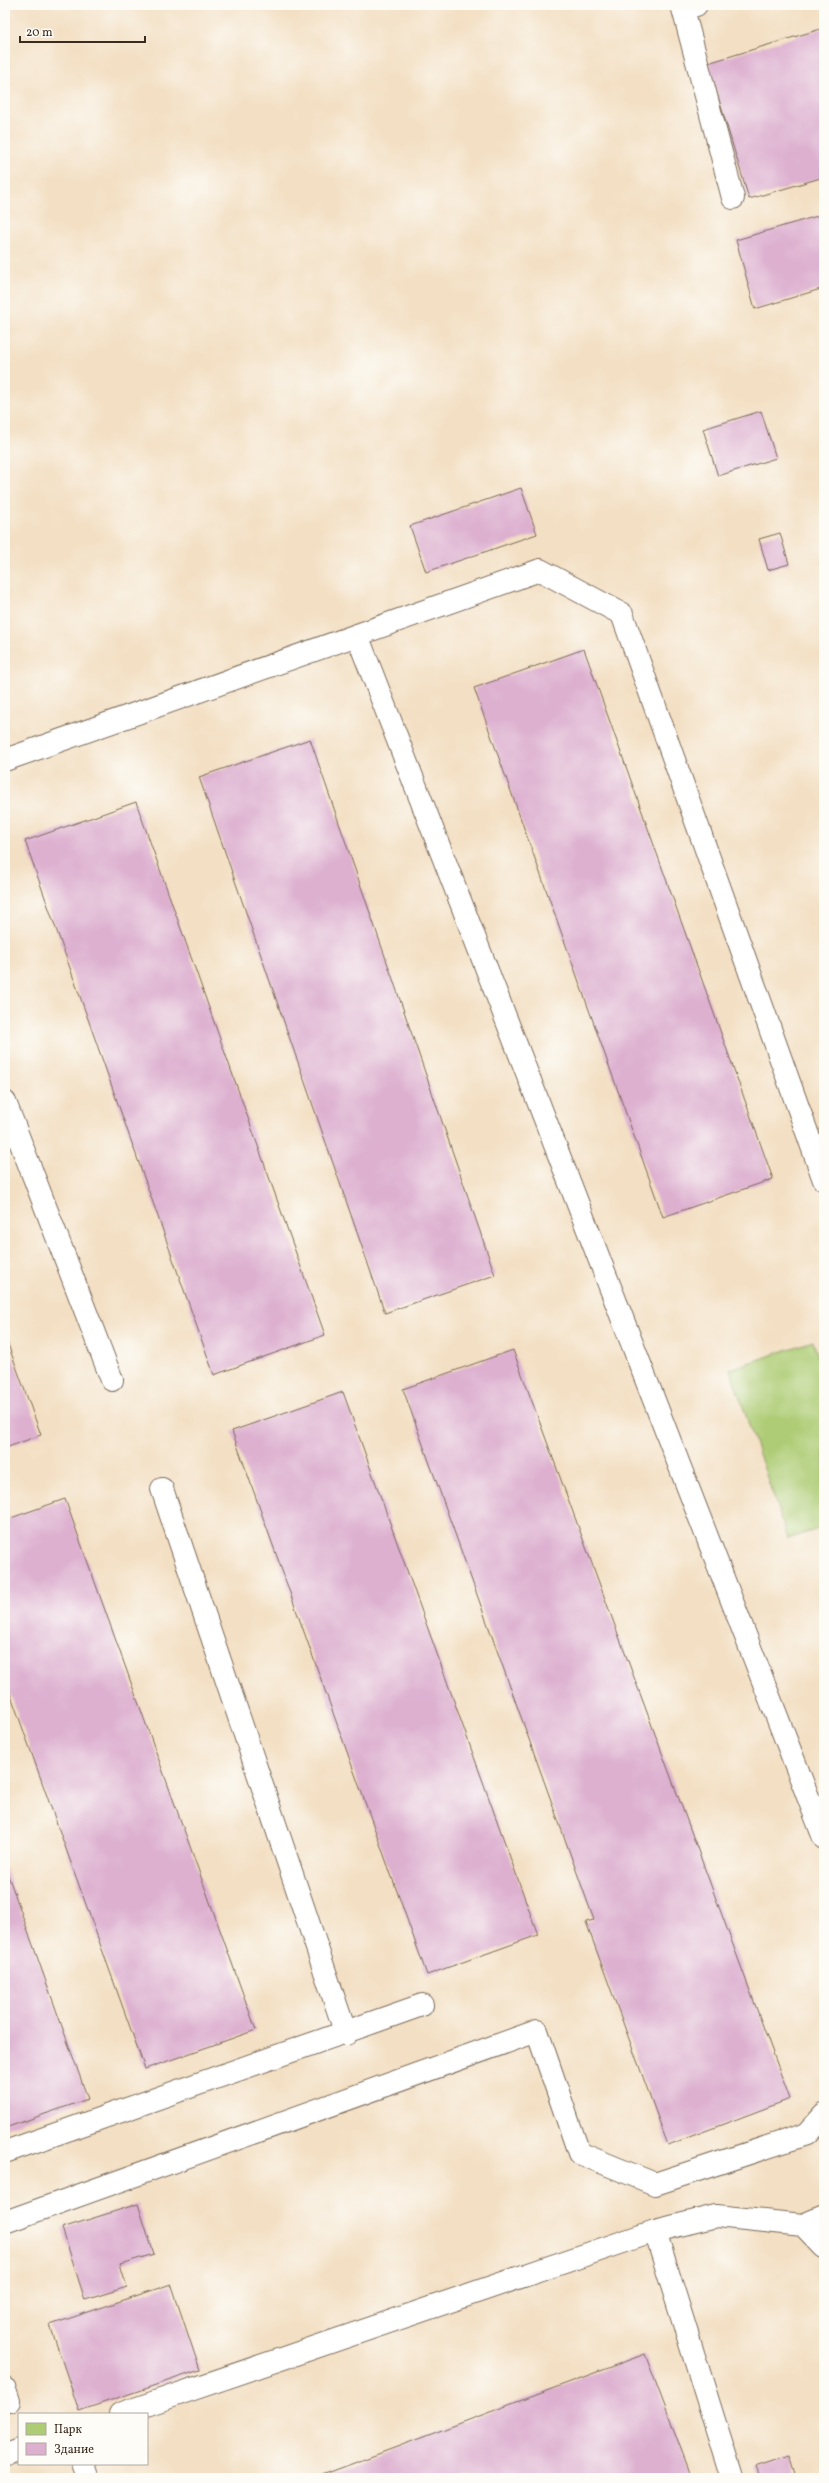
<svg xmlns="http://www.w3.org/2000/svg" width="829" height="2483" font-family="Vollkorn,serif">
<style>
.green{fill:#adcc74;stroke:#747b49}
.building{fill:#ddb0d0}
.lines{fill:none;stroke-linecap:round;stroke-linejoin:round}
.lane-casing{stroke:#7b6958;stroke-width:24}
.lane{stroke:#fff;stroke-width:22}
</style>
<rect width="100%" height="100%" fill="#fdfcf7"/>
<filter id="ink" filterUnits="userSpaceOnUse"><feTurbulence type="fractalNoise" baseFrequency=".025" numOctaves="2"/><feDisplacementMap in="SourceGraphic" scale="8" xChannelSelector="R" yChannelSelector="G"/><feConvolveMatrix kernelMatrix="1 2 1 2 8 2 1 2 1" color-interpolation-filters="sRGB"/></filter>
<filter id="wash" filterUnits="userSpaceOnUse"><feTurbulence type="fractalNoise" baseFrequency=".012" numOctaves="4" result="noise"/><feDisplacementMap in="SourceGraphic" scale="16" xChannelSelector="R" yChannelSelector="G"/><feGaussianBlur stdDeviation="0.9" result="paint"/><feColorMatrix in="noise" values="0 0 0 0 0 0 0 0 0 0 0 0 0 0 0 0 0 1.4 0 .05"/><feComposite in="paint" operator="in"/></filter>
<g filter="url(#wash)">
<rect width="100%" height="100%" fill="#f3dfc3"/>
<path class="green" d="M813,1341L824,1375V1527L788,1539L730,1369Z"/>
<g id="blocks">
<g class="building">
<path d="M824,28V177L749,199L708,63Z"/>
<path d="M824,214V288L755,309L736,240Z"/>
<path d="M761,411L776,458L718,476L703,429Z"/>
<path d="M521,488L537,534L426,572L410,526Z"/>
<path d="M780,533L789,564L768,570L759,539Z"/>
<path d="M584,649L773,1179L663,1217L474,688Z"/>
<path d="M310,739L495,1275L385,1313L199,777Z"/>
<path d="M136,802L325,1335L214,1375L25,841Z"/>
<path d="M5,1336L41,1435L5,1448Z"/>
<path d="M513,1350L790,2099L668,2145L586,1922L594,1920L403,1389Z"/>
<path d="M343,1392L538,1935L427,1975L232,1431Z"/>
<path d="M65,1499L256,2030L145,2069L5,1679V1520Z"/>
<path d="M5,1867L88,2099L5,2128Z"/>
<path d="M138,2204L154,2254L120,2264L127,2287L85,2300L62,2228Z"/>
<path d="M171,2284L200,2370L79,2411L50,2325Z"/>
<path d="M645,2354L692,2478H314Z"/>
<path d="M789,2456L796,2478H760L756,2467Z"/>
</g>
</g>
</g>
<g filter="url(#ink)">
<use href="#blocks" fill-opacity="0" stroke="#7b6958" stroke-width="1"/>
<g class="lines">
<defs>
<g id="lane">
<path d="M696,5L683,9L733,198"/>
<path d="M357,635L824,1838"/>
<path d="M5,760L540,570L622,614L824,1180"/>
<path d="M5,1102L112,1380"/>
<path d="M162,1489L346,2034"/>
<path d="M5,2152L422,2005"/>
<path d="M5,2222L537,2031L579,2153L655,2184L807,2134L824,2115"/>
<path d="M803,2225L824,2216"/>
<path d="M655,2231L732,2478"/>
<path d="M5,2389L9,2401"/>
<path d="M120,2414L655,2231L716,2216L803,2225L824,2247"/>
<path d="M5,2455L19,2450"/>
<path d="M83,2464L88,2478"/>
</g>
</defs>
<use href="#lane" class="lane-casing"/>
<use href="#lane" class="lane"/>
</g>
</g>
<rect width="829" height="2483" fill="none" stroke="#fdfcf7" stroke-width="20"/>
<rect x="18" y="2413" width="130" height="52" fill="#fdfcf7" stroke="#afa8a0"/>
<rect x="26" y="2423" width="20" height="12" fill="#adcc74" stroke="#afa8a0"/>
<text x="54" y="2433" font-size="12" fill="#3b2a1e">Парк</text>
<rect x="26" y="2443" width="20" height="12" fill="#ddb0d0" stroke="#afa8a0"/>
<text x="54" y="2453" font-size="12" fill="#3b2a1e">Здание</text>
<path d="M20 36v6h125v-6" fill="none" stroke="#3b2a1e" stroke-width="2"/>
<text x="26" y="36" font-size="12" fill="#3b2a1e" stroke="#fdfcf7" stroke-width="3" paint-order="stroke">20 m</text>
</svg>
